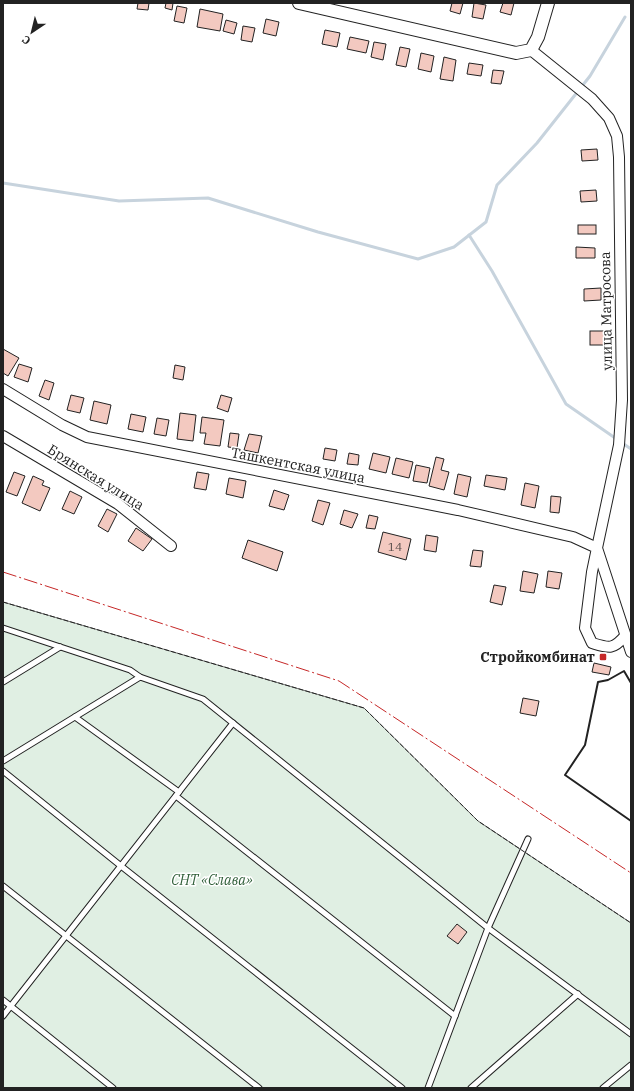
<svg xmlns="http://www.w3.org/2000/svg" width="634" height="1091" font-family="'IBM Plex Serif',serif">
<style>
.green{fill:#e0efe3;stroke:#6f6f6f}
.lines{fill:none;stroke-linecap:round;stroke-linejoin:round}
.stream{stroke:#c7d3dd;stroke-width:3}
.building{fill:#f3c9c0;stroke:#222}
.service-casing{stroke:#222;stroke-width:7}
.minor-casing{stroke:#222;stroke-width:12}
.tertiary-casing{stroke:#222;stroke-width:14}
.service{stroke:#fff;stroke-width:5}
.minor{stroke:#fff;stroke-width:10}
.tertiary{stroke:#fff;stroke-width:12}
.fence{stroke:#222;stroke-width:1;stroke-dasharray:5 2;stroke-linecap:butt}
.wall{stroke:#222;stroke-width:2}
.power{stroke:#c62828;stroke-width:1;stroke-dasharray:14 3 2 3;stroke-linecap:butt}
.poi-dot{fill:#c62828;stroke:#fff;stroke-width:1.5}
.labels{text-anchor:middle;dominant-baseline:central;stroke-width:3;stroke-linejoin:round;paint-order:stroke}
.number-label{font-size:12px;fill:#564c4a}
.street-label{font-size:14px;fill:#222;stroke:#fff}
.poi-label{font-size:14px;font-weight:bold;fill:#222;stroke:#fff;text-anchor:end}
.park-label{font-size:14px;font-style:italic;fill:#2f5e38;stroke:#fff}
</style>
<rect width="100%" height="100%" fill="#fff"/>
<path class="green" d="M3,602L364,708L478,821L631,923V1088H3Z"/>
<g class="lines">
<g class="stream">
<path d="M3,183L119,201L208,198L318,232L418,259L454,247L486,222L497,185L537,143L590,76L625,17"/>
<path d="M469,235L492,271L566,404L631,449"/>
</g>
</g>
<g class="building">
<path d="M138,3H149L148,10L137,9Z"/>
<path d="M166,3H173L172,10L165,8Z"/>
<path d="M452,3H463L460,14L450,11Z"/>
<path d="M474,3L486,5L483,19L472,17Z"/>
<path d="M503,3H514L511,15L500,12Z"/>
<path d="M177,6L187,8L184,23L174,21Z"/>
<path d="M200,9L223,14L220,31L197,27Z"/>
<path d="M266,19L279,22L276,36L263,33Z"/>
<path d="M226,20L237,23L234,34L223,31Z"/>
<path d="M243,26L255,28L252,42L241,40Z"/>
<path d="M325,30L340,33L337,47L322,44Z"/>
<path d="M350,37L369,41L366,53L347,49Z"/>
<path d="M374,42L386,44L383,60L371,57Z"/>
<path d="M400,47L410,49L406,67L396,65Z"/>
<path d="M421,53L434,56L431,72L418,69Z"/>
<path d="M444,57L456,60L453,81L440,79Z"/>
<path d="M469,63L483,65L481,76L467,74Z"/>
<path d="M493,70L504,71L501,84L491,83Z"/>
<path d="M597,149L598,160L582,161L581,150Z"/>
<path d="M596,190L597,201L581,202L580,191Z"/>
<rect x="578" y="225" width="18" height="9"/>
<path d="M576,247L595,248V258H576Z"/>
<path d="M601,288V300L584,301V289Z"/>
<rect x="590" y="331" width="15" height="14"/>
<path d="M3,349L19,358L8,376L3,373Z"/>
<path d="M19,364L32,368L28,382L14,377Z"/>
<path d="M175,365L185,367L183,380L173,378Z"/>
<path d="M45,380L54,383L49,400L39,396Z"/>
<path d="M71,395L84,398L80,413L67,410Z"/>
<path d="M221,395L232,398L228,412L217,408Z"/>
<path d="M94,401L111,405L107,424L90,420Z"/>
<path d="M180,413L196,415L193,441L177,439Z"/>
<path d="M131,414L146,417L143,432L128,429Z"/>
<path d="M202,417L224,420L220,446L204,444L206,433H200Z"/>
<path d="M157,418L169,420L166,436L154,434Z"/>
<path d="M230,433L239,434L237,448L228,447Z"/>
<path d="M249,434L262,436L258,453L244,450Z"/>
<path d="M325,448L337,450L335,461L323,459Z"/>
<path d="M349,453L359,455L358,465L347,464Z"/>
<path d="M373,453L390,457L386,473L369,469Z"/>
<path d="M436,457L444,459L441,470L449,472L444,490L429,486Z"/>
<path d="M396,458L413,462L409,478L392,474Z"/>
<path d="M416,465L430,468L427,483L413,481Z"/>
<path d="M14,472L25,476L17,496L6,492Z"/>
<path d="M197,472L209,474L206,490L194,488Z"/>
<path d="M458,474L471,477L467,497L454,494Z"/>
<path d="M486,475L507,478L505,490L484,486Z"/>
<path d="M33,476L44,481L42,485L50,488L40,511L22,503Z"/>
<path d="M229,478L246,481L243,498L226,494Z"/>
<path d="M525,483L539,486L535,508L521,505Z"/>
<path d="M274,490L289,495L284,510L269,506Z"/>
<path d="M70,491L82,497L74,514L62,509Z"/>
<path d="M551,496L561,497L559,513L550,512Z"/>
<path d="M318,500L330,503L323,525L312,521Z"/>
<path d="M107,509L117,514L108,532L98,526Z"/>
<path d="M344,510L358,514L352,528L340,524Z"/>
<path d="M369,515L378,517L375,529L366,528Z"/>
<path d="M136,528L152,539L143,551L128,541Z"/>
<path d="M383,532L411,539L406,560L378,552Z"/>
<path d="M426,535L438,537L436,552L424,550Z"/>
<path d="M248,540L283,552L277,571L242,558Z"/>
<path d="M473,550L483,551L481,567L470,566Z"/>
<path d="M523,571L538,574L534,593L520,591Z"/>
<path d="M548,571L562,573L559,589L546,587Z"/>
<path d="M494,585L506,587L502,605L490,602Z"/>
<path d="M594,663L611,667L609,675L592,672Z"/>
<path d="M523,698L539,701L536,716L520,713Z"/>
<path d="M457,924L467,932L458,944L447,936Z"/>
</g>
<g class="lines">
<defs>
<g id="service">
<path d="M3,628L130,670L140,677"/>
<path d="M3,682L60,647"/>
<path d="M75,717L179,792"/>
<path d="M3,761L140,677L203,699L488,928L631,1034"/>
<path d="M3,771L121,866L402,1088"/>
<path d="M176,796L455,1016"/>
<path d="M3,886L259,1088"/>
<path d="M3,1000L113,1088"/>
<path d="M3,1016L233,723"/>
<path d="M428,1088L488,928L528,839"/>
<path d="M471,1088L578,994"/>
<path d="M603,1088L631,1065"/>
</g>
<g id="minor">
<path d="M531,50L592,99L609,118L617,136L619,157L622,400L619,445L597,548L631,652"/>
<path d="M3,389L62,425L87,437L458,510L573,537L597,548L592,572L585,628L592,643C609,648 613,650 625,636"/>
<path d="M3,436L118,504L171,546"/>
</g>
<path id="tertiary" d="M299,3L516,53L531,50L538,37L548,3"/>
</defs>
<use href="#service" class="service-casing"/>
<use href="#minor" class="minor-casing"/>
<use href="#tertiary" class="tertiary-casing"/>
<use href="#service" class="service"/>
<use href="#minor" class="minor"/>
<use href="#tertiary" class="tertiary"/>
<path class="fence" d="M3,602L364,708L478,821L631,923"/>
<path class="wall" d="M631,683L624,671L608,680L598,682L585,745L565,775L631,821"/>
<path class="power" d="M3,572L339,681L631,873"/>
</g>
<rect class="poi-dot" x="599" y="653" width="8" height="8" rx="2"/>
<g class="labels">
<g class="number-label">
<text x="395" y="546">14</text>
</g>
<g class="street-label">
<text transform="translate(606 311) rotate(-91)">улица Матросова</text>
<text transform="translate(298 465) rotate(11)">Ташкентская улица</text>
<text transform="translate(96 477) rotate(32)">Брянская улица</text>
</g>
<g class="poi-label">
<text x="595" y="657">Стройкомбинат</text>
</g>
<g class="park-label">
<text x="212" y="880">СНТ «Слава»</text>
</g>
</g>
<rect width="634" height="1091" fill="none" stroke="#222222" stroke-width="8"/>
<g transform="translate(32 32) rotate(215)" stroke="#ffffff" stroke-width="3" paint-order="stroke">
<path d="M0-3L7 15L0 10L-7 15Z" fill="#222222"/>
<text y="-6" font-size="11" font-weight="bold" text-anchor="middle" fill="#222222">С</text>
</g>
</svg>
